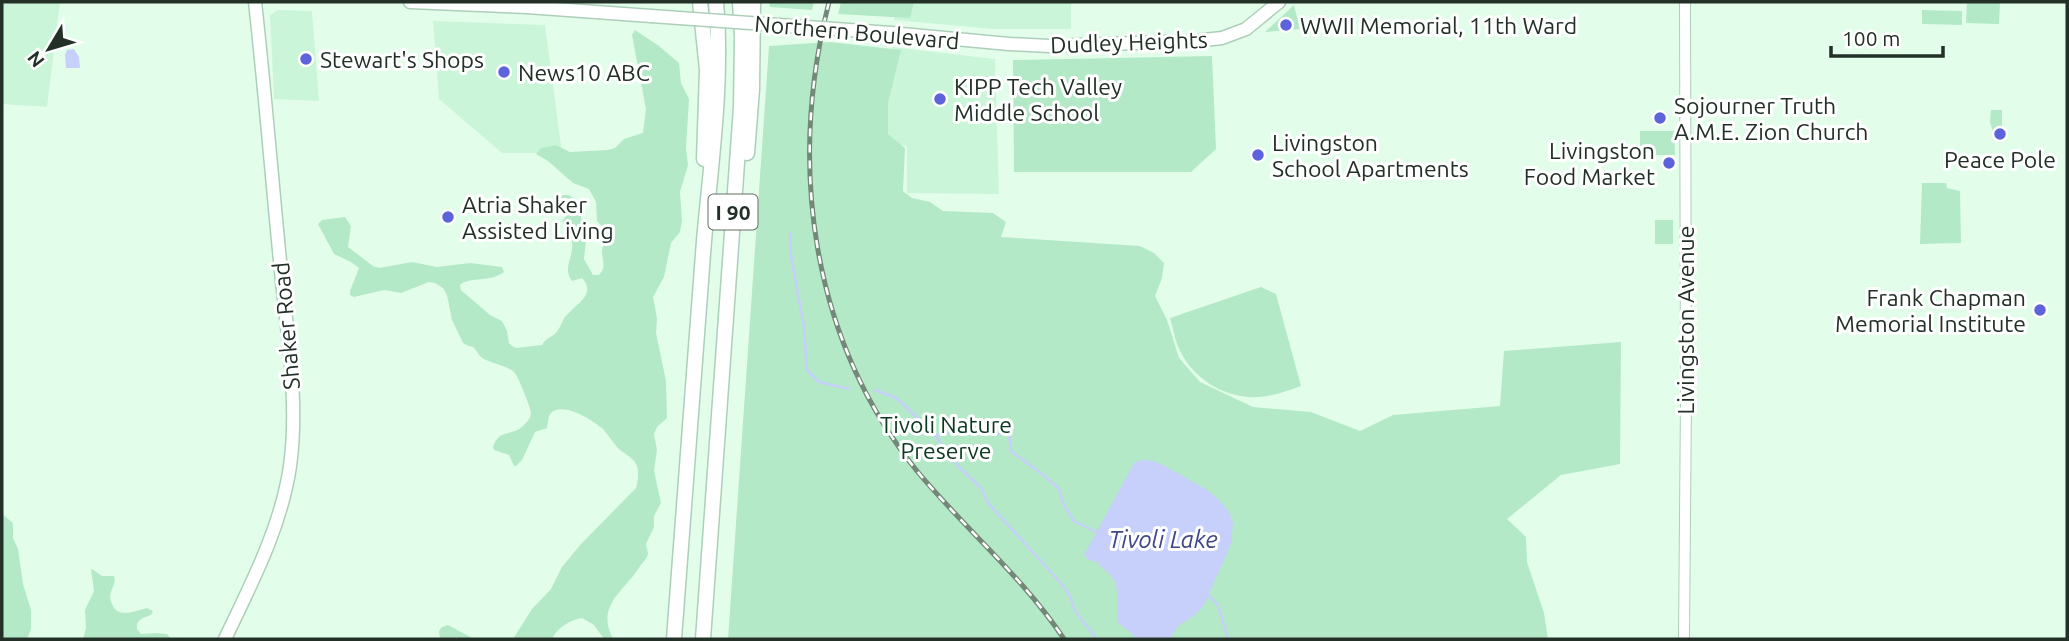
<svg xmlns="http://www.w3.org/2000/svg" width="2069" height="641" font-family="Ubuntu,sans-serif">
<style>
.built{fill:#cbf5d9}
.green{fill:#b4e9c7}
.water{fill:#c7cffb}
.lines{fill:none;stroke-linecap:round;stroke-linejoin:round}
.stream{stroke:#c7cffb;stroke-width:2.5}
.minor-casing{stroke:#adcfb9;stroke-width:12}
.major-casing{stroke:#adcfb9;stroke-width:15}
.highway-casing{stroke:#adcfb9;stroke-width:17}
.minor{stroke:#fff;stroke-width:10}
.major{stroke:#fff;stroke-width:12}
.highway{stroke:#fff;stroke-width:14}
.rail-casing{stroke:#74887a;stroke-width:5}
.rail{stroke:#fff;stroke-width:2.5;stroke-dasharray:8;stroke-linecap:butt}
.major-bridge-casing{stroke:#adcfb9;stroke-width:15;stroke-linecap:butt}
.major-bridge{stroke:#fff;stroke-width:12}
.poi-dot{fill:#5d63db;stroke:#fff;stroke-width:2.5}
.labels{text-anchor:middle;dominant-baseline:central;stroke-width:6;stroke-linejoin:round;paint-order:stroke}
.shield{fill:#fff;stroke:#646e68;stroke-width:2}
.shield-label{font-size:21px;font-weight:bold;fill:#223027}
.poi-label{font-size:23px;fill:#223027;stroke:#fff;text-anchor:start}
.street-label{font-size:23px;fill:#223027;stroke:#fff}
.park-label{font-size:23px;fill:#0b3821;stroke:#fff}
.water-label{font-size:24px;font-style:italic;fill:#404788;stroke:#fff}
</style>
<rect width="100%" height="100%" fill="#e2feeb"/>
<g class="built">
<path d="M2,2H60L47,107L2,104Z"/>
<path d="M900,2H1071V29H994L894,20Z"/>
<path d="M278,10L312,11L319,101L274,99L270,15Z"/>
<path d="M433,21L545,25L562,153H502L439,99Z"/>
<path d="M892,47L995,59L999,194L907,193V146L877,140Z"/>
</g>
<g class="green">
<path d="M769,2H814L812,10L770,7Z"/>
<path d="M841,2H914L910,18L838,14Z"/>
<path d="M1967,2L2000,3L1999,24L1966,23Z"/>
<path d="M1294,5L1300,29L1265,32Z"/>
<path d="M1922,10L1962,11V25L1922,24Z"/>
<path d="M635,30L659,46L679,63L681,83L689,99L686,148L688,165L680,192L682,221L680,232L671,243L664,277L653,297L657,318L656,333L666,381L667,418L657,427L654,434L657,450L654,471L661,503L654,516V527L646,544C646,547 648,551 648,554C647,559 641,564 639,568C622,593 596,606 613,639H604L594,625L582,618C570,620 557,628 552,639H513L532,609L551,589L562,567L581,544L636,488C638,481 639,472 637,466C633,456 623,454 617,447C612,441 608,435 603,429C594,421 565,402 552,412C548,415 548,423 547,428L535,432L522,460L516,466H514L509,455L494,450L493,447C499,428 511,437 523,426C526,423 531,418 531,413C531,409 518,375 514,372C509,367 492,363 484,359C478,356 477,350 473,347C469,346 466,345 463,343L452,320L447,295L443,288L435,283L429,282L401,293L384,290L354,297L350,295V291L359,268L351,262L334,254L318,224L322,220L345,217L351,226L348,247L373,266L379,268L412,262L437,267L470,263L502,267L504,272C490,283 470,276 460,285L461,290L490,315L502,321L507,331L509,343L512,346L516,348L542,345C546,337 554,337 558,330C562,325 562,319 567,315C576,304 597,294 582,278L572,281C562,269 574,256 572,242C570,233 565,227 562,221L571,210L568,206L560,205L558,199L563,195H568L576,199L581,206V218L587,230L584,259L593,275H599C606,267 603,263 602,253C601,245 609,238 605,230C603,226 599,224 597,221L596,202L589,189L573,183L548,161L536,154L541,148L556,145L570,152L608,150L615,148L624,139L643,133L646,109L632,35Z"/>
<path d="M830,42L901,50L888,103V134L905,148L903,191L912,198L930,202L943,211L993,213L1006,222L1001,237L1140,246L1154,253L1164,263L1162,278L1155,296L1167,320L1179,358L1200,382L1253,407L1311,412L1360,431L1393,415L1500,406L1504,351L1621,342L1620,464L1561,475L1507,519L1526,537L1527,562L1544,613L1548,639H728L769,46Z"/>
<path d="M1212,56L1216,149L1191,172H1014L1013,60Z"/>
<path d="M1991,110H2002V136H1994L1990,122Z"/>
<path d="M1640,131H1674L1675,155H1640Z"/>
<path d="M1922,183H1946L1947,188L1960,191L1961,243L1920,244Z"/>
<rect x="1655" y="220" width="18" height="24"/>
<path d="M1261,287L1276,294L1301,386C1288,391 1273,396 1259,397C1224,399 1190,378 1177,344C1174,336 1173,327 1170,318Z"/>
<path d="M2,514L13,523V538L18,549L23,584L31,610V629L27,639H2Z"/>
<path d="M92,569L102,576H114C116,584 113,585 111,592C110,597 110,599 112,604C118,619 135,611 147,608L153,611L151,615C143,618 136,619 137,629L141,634L156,633L167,634L171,639H83L86,628L85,610L94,591L91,570Z"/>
<path d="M448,625L474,639H440L439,631L442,627Z"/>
</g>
<g class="water">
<path d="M74,49L79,57L80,68H66L65,55L67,50Z"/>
<path d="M1142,460L1154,461L1165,466L1207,490L1218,499L1229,512L1233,523L1231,544L1204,605L1195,615L1178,626L1170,639H1136L1131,633L1117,622C1117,609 1120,590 1113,579C1111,574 1101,568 1097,562L1089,560L1084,555L1134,463Z"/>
</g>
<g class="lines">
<g class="stream">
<path d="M790,233L791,256L804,327L807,370L819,382L849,389"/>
<path d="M875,390L896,398L930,429L958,466L981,488L988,503L1059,581L1069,594L1075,611L1097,639"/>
<path d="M960,431L975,430L1009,435L1011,451L1046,477L1059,489L1063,503L1074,521L1096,532"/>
<path d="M935,435L952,432"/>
<path d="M1208,595L1218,605L1228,639"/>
</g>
<defs>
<path id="minor" d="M1684,639L1686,397L1685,2"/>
<g id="major">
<path d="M410,2L527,7L651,16"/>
<path d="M891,33L1009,44L1049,46L1195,41L1222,38L1246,29L1279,2"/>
<path d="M225,639C251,584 281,528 290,466C299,402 287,335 281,271C272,181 265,91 255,2"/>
</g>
<g id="highway">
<path d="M700,2L707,70L704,159"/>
<path d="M747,153L752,89L753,2"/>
<path d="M674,639C685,506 693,373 704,241C711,161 723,82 716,2"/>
<path d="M703,639L741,107L742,37L740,2"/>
</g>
</defs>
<use href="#minor" class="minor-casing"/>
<use href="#major" class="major-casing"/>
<use href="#highway" class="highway-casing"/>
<use href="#minor" class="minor"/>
<use href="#major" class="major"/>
<use href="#highway" class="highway"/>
<defs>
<path id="rail" d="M829,2C788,164 810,338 917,471C964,528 1023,577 1064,639"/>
</defs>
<use href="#rail" class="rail-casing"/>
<use href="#rail" class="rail"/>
<defs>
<path id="major-bridge" d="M651,16L891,33"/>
</defs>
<use href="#major-bridge" class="major-bridge-casing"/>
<use href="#major-bridge" class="major-bridge"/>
</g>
<g class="poi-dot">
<circle cx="1286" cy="25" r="7"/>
<circle cx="306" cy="59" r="7"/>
<circle cx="504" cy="72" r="7"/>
<circle cx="940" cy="99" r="7"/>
<circle cx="1660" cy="118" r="7"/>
<circle cx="2000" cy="134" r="7"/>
<circle cx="1258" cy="155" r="7"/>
<circle cx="1669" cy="163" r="7"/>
<circle cx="448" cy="217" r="7"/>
<circle cx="2040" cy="310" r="7"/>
</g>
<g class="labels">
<rect class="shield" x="708.5" y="194.5" width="49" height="35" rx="5"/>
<g class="shield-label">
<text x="733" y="212">I 90</text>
</g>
<g class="poi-label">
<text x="1300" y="25">WWII Memorial, 11th Ward</text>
<text x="320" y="59">Stewart's Shops</text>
<text x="518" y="72">News10 ABC</text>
<text x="954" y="86">KIPP Tech Valley<tspan x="954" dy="26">Middle School</tspan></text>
<text x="1674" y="105">Sojourner Truth<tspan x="1674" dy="26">A.M.E. Zion Church</tspan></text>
<text x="1272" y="142">Livingston<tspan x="1272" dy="26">School Apartments</tspan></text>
<text x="1655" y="150" text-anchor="end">Livingston<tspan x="1655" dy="26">Food Market</tspan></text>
<text x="2000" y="159" text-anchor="middle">Peace Pole</text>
<text x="462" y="204">Atria Shaker<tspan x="462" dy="26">Assisted Living</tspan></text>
<text x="2026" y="297" text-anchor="end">Frank Chapman<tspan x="2026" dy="26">Memorial Institute</tspan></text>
</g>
<g class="street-label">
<text transform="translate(857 32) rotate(5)">Northern Boulevard</text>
<text transform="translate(1129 42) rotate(-2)">Dudley Heights</text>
<text transform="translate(1685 320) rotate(-90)">Livingston Avenue</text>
<text transform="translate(286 326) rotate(-95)">Shaker Road</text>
</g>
<g class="park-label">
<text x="946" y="424">Tivoli Nature<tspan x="946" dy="26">Preserve</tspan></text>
</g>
<g class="water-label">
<text x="1163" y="539">Tivoli Lake</text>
</g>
</g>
<rect width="2069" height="641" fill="none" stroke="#223027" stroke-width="7"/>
<g transform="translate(49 49) rotate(232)" stroke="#ffffff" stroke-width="5" paint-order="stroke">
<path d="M0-5L12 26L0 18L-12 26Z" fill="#223027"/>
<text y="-10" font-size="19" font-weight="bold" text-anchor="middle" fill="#223027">N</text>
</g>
<path d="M1831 46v10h112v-10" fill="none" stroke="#223027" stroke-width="3.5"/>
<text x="1842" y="46" font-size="21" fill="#223027" stroke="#ffffff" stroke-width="5" paint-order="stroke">100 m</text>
</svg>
